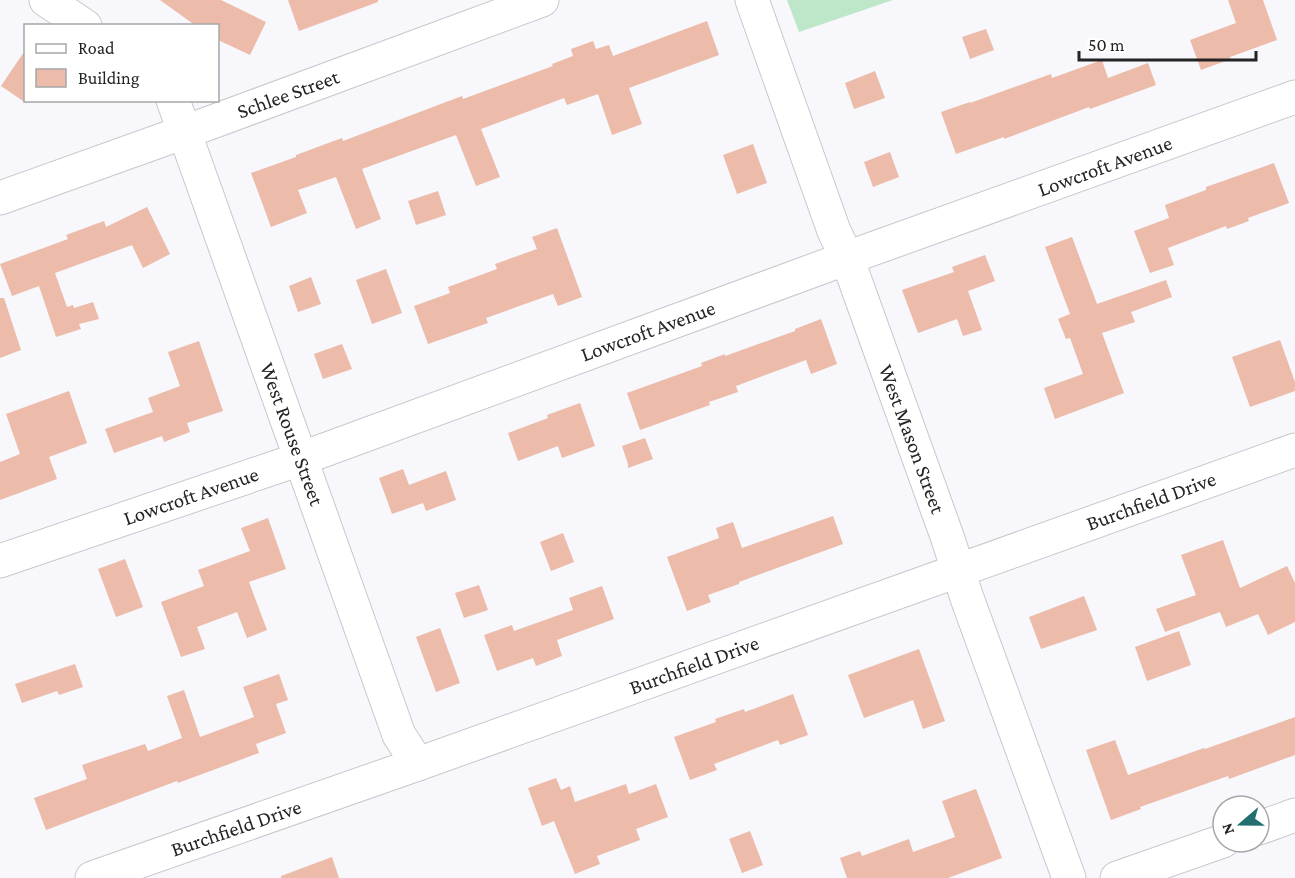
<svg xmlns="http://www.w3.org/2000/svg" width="1295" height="878" font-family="'Crimson Pro',serif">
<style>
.green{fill:#bde7c8}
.building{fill:#ecbba9}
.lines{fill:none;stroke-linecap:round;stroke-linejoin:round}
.minor-casing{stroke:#c8c8cc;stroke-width:35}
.minor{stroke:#fff;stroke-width:33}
.labels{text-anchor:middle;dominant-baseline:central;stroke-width:5;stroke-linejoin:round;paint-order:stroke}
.street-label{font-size:21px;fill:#242425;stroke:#fff}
</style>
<rect width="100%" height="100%" fill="#f7f7fc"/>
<path class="green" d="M787,0H893L799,32Z"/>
<g class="building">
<path d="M160,0H221L266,22L250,55L218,40V26H196Z"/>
<path d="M288,0H378V2L299,31Z"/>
<path d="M1228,0H1263L1277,40L1230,57L1231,59L1201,70L1190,40L1236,23Z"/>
<path d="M707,21L719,55L629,88L642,124L612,135L598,94L567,105L564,98L481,129L500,177L476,186L456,135L362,169L381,219L356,229L336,177L298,190L307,213L271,227L251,173L296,157V155L342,138L343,141L462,96L463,99L553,66L552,64L573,56L571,49L593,41L596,49L609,45L613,56Z"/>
<path d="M986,29L994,50L970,59L962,37Z"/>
<path d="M26,49V103L1,86Z"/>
<path d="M1102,60L1108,78L1148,63L1156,85L1090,109L1089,107L1004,139V137L956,154L941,112L970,102V103L1051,74L1052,78Z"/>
<path d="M875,71L885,98L854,109L845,83Z"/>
<path d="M753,144L767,183L737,194L723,155Z"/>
<path d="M890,152L899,177L873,187L864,162Z"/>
<path d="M1274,163L1289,203L1248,218L1249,221L1227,229L1226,226L1168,248L1174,265L1150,273L1134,231L1169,218L1165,205L1206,190V187Z"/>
<path d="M438,191L446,215L416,225L408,201Z"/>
<path d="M147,207L170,254L143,268L132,245L55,273L67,307L73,305L74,308L93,302L99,319L79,324L81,329L56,337L39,286L12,296L0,264L68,239L66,235L104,221L106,227Z"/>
<path d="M557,228L582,297L558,306L553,294L486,318L488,323L428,344L414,306L450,293L448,287L497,269L495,264L537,249L532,237Z"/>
<path d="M1072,237L1097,304L1166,280L1172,297L1131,312L1135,322L1102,333L1124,393L1055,419L1044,388L1083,374L1070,338L1066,339L1058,319L1070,314L1045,247Z"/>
<path d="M985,255L995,281L968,291L982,330L963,336L957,319L918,333L902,290L954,272L952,267Z"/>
<path d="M386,269L402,313L372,324L356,280Z"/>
<path d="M311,277L321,304L298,312L289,286Z"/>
<path d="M0,298H4L21,350L0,358Z"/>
<path d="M821,319L837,364L811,374L806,360L736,386L738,392L709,402L710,405L640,430L627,393L702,366L701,363L725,354V356L795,331V329Z"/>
<path d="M1280,340L1295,382V391L1250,407L1232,357Z"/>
<path d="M199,341L223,411L187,423L190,432L164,442L162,436L114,453L105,429L153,412L148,398L180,386L168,352Z"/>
<path d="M342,344L352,369L323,379L314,354Z"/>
<path d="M69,391L87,443L49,457L57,479L0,500V462L20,454L6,414Z"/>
<path d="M580,403L595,446L562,458L558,446L518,461L508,433L548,418L547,415Z"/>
<path d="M645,438L653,459L628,468V464L622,446Z"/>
<path d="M403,469L409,485L446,471L456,500L426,511L423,503L392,514L379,478Z"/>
<path d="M833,516L843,544L739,582V584L708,595L711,602L687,611L667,557L719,538L716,528L733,522L742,548Z"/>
<path d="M268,518L286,569L249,582L267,630L247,638L237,612L197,627L205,649L181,657L161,602L204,586L198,570L250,551L241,528Z"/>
<path d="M563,533L574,562L551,571L540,542Z"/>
<path d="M1223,540L1240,588L1287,566L1295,583V622L1268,635L1258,614L1226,627L1220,612L1165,632L1156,609L1196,595L1181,555Z"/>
<path d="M125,559L143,607L116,617L98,569Z"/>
<path d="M479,585L488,610L464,618L455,593Z"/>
<path d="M602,586L614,619L557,640L562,656L536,666L533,658L497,671L484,635L512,625L514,631L573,610L569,598Z"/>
<path d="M1084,596L1097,630L1041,649L1029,617Z"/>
<path d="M440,628L460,683L436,692L416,637Z"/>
<path d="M1179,631L1191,665L1147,681L1135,647Z"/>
<path d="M919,649L945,721L923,729L913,700L864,718L848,675Z"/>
<path d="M75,664L83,687L59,695L57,691L22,703L15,684Z"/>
<path d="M279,674L288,700L276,704L286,733L256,744L259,753L178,783L177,781L46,830L34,798L87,779L82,765L145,744L148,751L182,738L167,696L184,690L200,737L254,717L243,687Z"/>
<path d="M793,694L808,735L780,745L778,740L714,764L717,770L690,780L674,737L716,722L715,719L744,709L745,712Z"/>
<path d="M1295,717V755L1229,779L1228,776L1140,807L1141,809L1111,820L1086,750L1115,740L1128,775L1204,748L1205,749Z"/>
<path d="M556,778L561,790L570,786L575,802L626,784L629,794L656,784L668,817L636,829L640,840L597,856L600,864L575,874L554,821L542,826L528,788Z"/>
<path d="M976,789L1002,858L948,878H847L840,858L860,851L862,856L909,839L913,852L955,837L942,801Z"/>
<path d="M750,831L763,865L742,873L729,839Z"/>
<path d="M332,857L339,878H281V876Z"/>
</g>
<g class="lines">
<defs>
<g id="minor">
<path d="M46,0L85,26"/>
<path d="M752,0L834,231L847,258L948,539L967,598L1069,878"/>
<path d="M173,100L399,735L418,764"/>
<path d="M0,198L204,125L542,0"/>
<path d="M0,561L300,459L847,258L1295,97"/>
<path d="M1259,828L1295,815"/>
<path d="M92,878L418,764L1295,450"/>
<path d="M1117,878L1223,841"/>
</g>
</defs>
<use href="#minor" class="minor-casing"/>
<use href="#minor" class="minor"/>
</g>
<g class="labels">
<g class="street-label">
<text transform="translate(288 94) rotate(-20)">Schlee Street</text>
<text transform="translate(1105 166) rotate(-20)">Lowcroft Avenue</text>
<text transform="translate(648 331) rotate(-20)">Lowcroft Avenue</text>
<text transform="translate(292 434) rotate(70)">West Rouse Street</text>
<text transform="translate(912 439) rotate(70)">West Mason Street</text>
<text transform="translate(191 496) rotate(-19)">Lowcroft Avenue</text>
<text transform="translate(1151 501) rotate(-20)">Burchfield Drive</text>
<text transform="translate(694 665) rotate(-20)">Burchfield Drive</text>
<text transform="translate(236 828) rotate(-19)">Burchfield Drive</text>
</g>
</g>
<rect x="24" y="24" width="195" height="78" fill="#ffffff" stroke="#a7a7a8" stroke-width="1.5"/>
<rect x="36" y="44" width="30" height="9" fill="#ffffff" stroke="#a7a7a8" stroke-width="1.5"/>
<text x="78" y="54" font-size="18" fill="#242425">Road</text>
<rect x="36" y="69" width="30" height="18" fill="#ecbba9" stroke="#a7a7a8" stroke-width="1.5"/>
<text x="78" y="84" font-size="18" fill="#242425">Building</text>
<g transform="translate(1241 824) rotate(250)"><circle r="28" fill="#ffffff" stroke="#a7a7a8" stroke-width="1.5"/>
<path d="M0-4.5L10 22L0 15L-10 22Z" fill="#236e6f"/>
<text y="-9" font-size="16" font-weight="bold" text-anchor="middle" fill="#242425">N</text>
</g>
<path d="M1079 51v9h177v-9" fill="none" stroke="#242425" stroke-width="3"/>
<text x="1088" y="51" font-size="18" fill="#242425" stroke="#ffffff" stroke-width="4.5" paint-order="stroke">50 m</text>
</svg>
